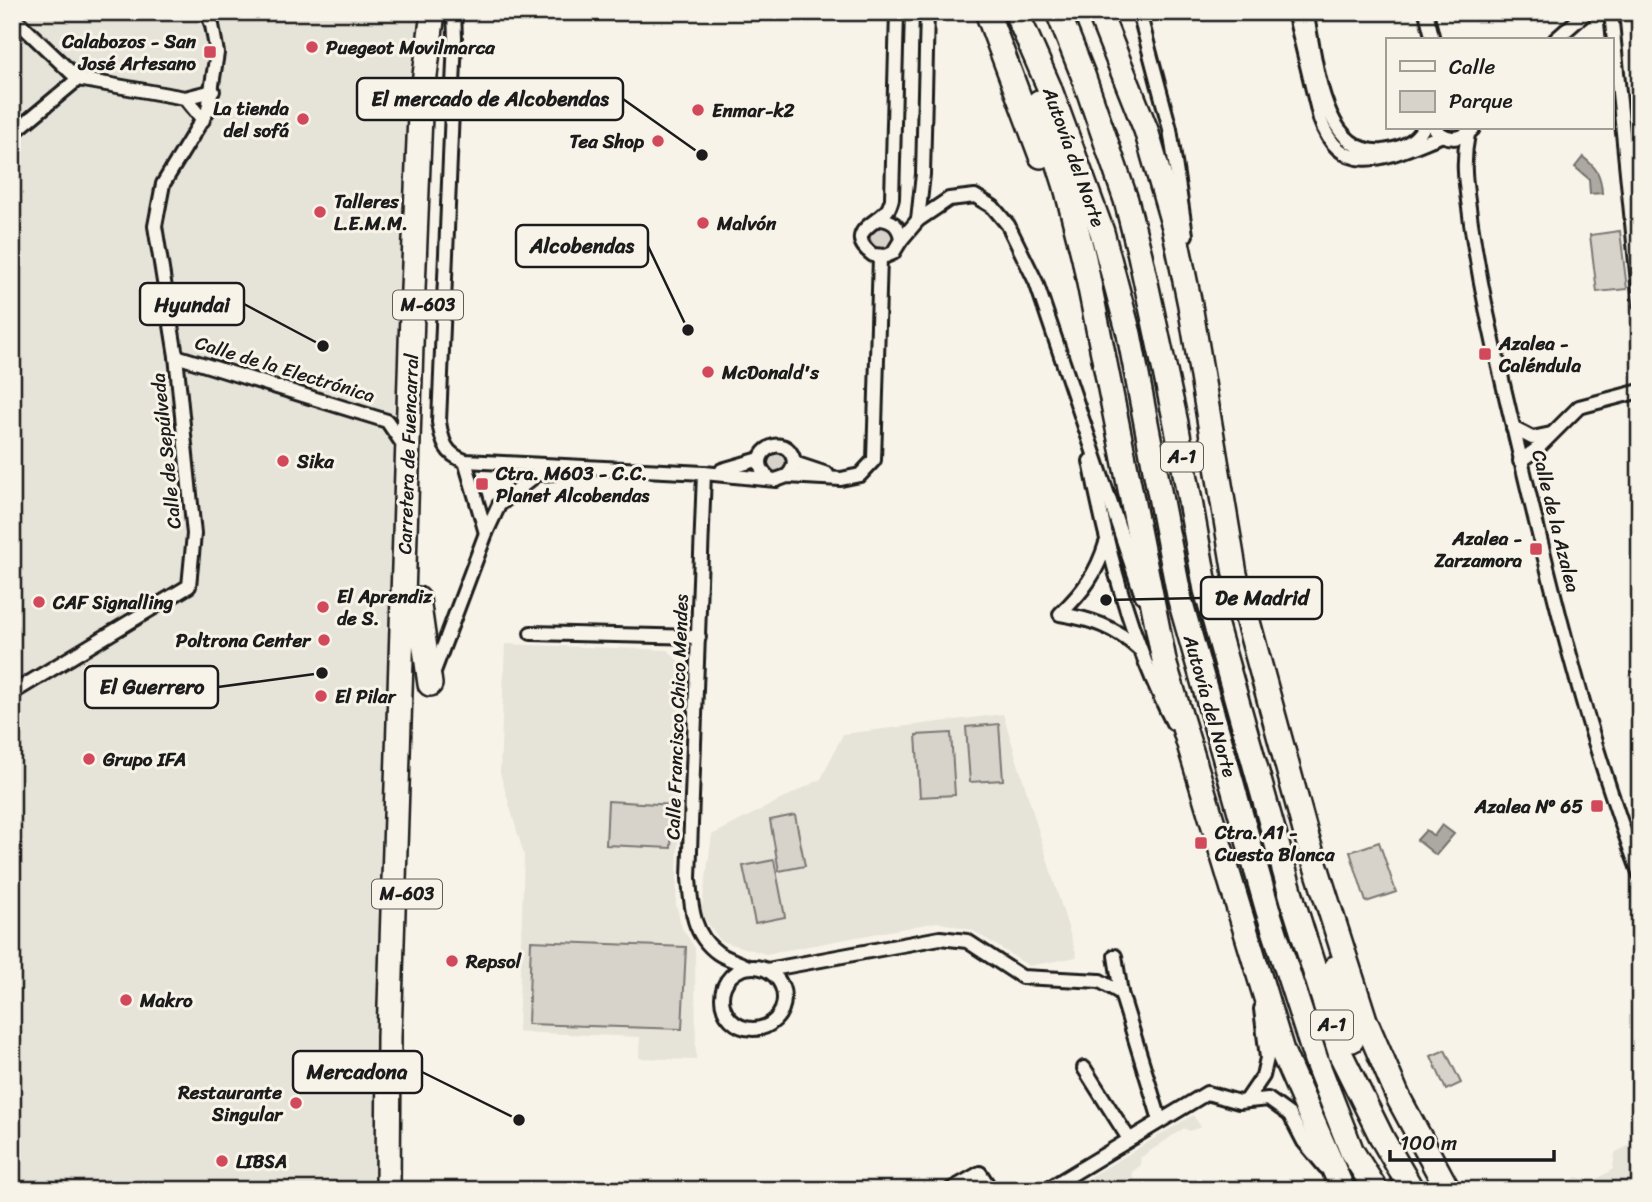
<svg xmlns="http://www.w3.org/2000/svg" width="1652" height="1202" font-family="Sriracha,sans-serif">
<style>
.built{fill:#e6e3d9}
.green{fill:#d7d3cb;stroke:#7a7874;stroke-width:2}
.water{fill:#aca9a2;stroke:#72716c;stroke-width:2}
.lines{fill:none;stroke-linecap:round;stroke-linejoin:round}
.street-casing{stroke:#1c1c1c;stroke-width:18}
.highway-casing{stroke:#1c1c1c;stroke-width:28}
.street{stroke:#f7f3e8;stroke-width:12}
.highway{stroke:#f7f3e8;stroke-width:23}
.poi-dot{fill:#d1495b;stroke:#f7f3e8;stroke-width:2.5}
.labels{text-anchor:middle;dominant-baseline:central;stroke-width:6;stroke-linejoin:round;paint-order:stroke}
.shield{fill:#f7f3e8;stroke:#5e5c59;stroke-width:2}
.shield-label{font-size:18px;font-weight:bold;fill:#1c1c1c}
.poi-label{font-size:19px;font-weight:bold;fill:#1c1c1c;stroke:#f7f3e8;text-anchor:start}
.street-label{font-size:19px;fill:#1c1c1c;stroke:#f7f3e8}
.leader{fill:none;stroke:#1c1c1c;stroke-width:2.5}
.callout-dot{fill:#1c1c1c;stroke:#f7f3e8;stroke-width:2.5}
.callout{fill:#f7f3e8;stroke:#1c1c1c;stroke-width:2.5}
.callout-label{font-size:21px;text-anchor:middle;font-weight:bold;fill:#1c1c1c}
</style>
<rect width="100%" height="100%" fill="#f7f3e8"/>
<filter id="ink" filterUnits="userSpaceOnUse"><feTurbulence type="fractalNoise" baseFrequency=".0143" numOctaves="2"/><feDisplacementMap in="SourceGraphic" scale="14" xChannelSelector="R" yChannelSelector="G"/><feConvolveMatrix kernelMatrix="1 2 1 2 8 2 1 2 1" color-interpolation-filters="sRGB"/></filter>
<g filter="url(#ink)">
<g class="built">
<path d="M12,12H433L387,1190H12Z"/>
<path d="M505,644L668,650L684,667L676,904L682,928L695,948L696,1060L639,1058L640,1037L518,1032L524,855L500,773Z"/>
<path d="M1003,714L1077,957L1029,966L972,930L937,922L766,954L721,941L701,914L712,835L821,779L843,734Z"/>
<path d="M1193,1115L1201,1127L1189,1131L1184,1128L1140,1158L1141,1165L1132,1172L1134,1190H1069Z"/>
<path d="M1640,1139V1190H1555L1576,1177L1594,1181L1613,1169L1615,1153Z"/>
</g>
<g class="green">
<circle cx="882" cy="237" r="12"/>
<path d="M1620,231L1627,289L1597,292L1590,235Z"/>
<circle cx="777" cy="463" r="10"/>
<path d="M999,724L1003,780L970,782L966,727Z"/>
<path d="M951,733L955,795L920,797L916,735Z"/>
<path d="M608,801L673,805L671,848L606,845Z"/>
<path d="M795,815L805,866L779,871L770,820Z"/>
<path d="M1379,842L1396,892L1366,902L1350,852Z"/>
<path d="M774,860L785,917L755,923L743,866Z"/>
<path d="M531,941L686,947L682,1029L528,1024Z"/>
<path d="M1445,1050L1461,1083L1446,1090L1431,1056Z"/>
</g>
<g class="water">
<path d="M1583,157C1597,168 1601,175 1602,193L1590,194L1589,179L1575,167Z"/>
<path d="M1442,825L1454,834L1436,855L1417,840L1426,830L1434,836Z"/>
</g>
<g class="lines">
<defs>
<g id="street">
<path d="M454,12L455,38L439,422C442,441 445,454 465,461L704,473L776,480L787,476L841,479L860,475L874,460L880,257"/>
<path d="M897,12L892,198C892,200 889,208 888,209C879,223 842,232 873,255L886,256L893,253L901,240L918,220L949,199L975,196L993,207L1008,225L1036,282L1142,596"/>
<path d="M1139,12L1170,129L1186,235"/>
<path d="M1294,12L1320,119C1343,185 1395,153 1443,135"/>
<path d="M1306,12C1316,54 1320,156 1383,151C1400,149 1415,142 1423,128"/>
<path d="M1426,12L1433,40"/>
<path d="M1611,12L1640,303"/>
<path d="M12,16L78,79"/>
<path d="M1555,40L1587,12"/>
<path d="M185,98L203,120"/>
<path d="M1434,128C1445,141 1461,141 1473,129"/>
<path d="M12,134L78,79L185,98L213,91"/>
<path d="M1468,134C1461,168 1467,189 1471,223C1479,277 1490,331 1503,384C1542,549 1580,716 1640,875"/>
<path d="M878,219C892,219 900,226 901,240"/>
<path d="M918,220L923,174L927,12"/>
<path d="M176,356L387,421L406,449"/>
<path d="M1513,428L1532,438L1551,434"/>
<path d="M465,461L486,533"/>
<path d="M1090,461C1108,553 1130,639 1173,723"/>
<path d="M1520,461L1537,449L1579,407L1640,391"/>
<path d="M794,463L827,474"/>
<path d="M722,470L760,459"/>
<path d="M704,473L689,878C691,905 692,935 718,953C727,959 739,962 748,967"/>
<path d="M768,477C744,456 781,432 792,455C796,463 793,470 787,476"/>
<path d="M1106,543C1097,573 1083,592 1060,614C1091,619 1115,627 1139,649"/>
<path d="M531,633L699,637"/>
<path d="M433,674L486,533L499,505L537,474L554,473"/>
<path d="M12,693L189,586L194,534L176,356L155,226L163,184L208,110L217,53L212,25L207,12"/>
<path d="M1115,956L1121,993"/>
<circle cx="753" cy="998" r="31"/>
<path d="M767,970L940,938L967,941L1022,977L1100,981L1121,993L1160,1120"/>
<path d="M1084,1068L1129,1139"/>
<path d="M1246,1101L1263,1076L1267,1058L1261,1009"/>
<path d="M950,1190L980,1173L991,1190"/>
<path d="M1046,1190L1207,1093L1239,1102L1268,1099L1290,1115L1304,1142L1325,1167"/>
</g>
<g id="highway">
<path d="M987,12L1041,156"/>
<path d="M1016,12L1049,87L1102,232L1129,334L1180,600L1268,911L1316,1060L1352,1152L1376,1190"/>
<path d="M1058,12L1083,75L1126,200L1140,255L1176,423L1206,590L1294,905L1341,1055L1383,1140L1412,1190"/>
<path d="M1099,12L1146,130L1174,227L1190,305L1235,574L1307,838L1365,1020L1399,1099L1448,1190"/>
<path d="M1039,102L1066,187L1084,258L1165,665L1282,1051L1343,1190"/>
<path d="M418,599L430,684"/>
<path d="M1335,968L1352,1040"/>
<path d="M388,1190L389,1037L412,314L420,115L433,12"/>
</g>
</defs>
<use href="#street" class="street-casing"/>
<use href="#highway" class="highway-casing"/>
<use href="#street" class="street"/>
<use href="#highway" class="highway"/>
</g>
</g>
<g class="poi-dot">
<circle cx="312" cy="47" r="7"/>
<rect x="203" y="45" width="14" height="14" rx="3.5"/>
<circle cx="698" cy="110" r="7"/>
<circle cx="303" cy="119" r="7"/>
<circle cx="658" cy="141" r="7"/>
<circle cx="320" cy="212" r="7"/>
<circle cx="703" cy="223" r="7"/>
<rect x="1478" y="347" width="14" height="14" rx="3.5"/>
<circle cx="708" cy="372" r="7"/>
<circle cx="283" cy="461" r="7"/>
<rect x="475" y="477" width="14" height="14" rx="3.5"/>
<rect x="1529" y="542" width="14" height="14" rx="3.5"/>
<circle cx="39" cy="602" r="7"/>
<circle cx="323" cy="607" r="7"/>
<circle cx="324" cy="640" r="7"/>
<circle cx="321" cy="696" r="7"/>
<circle cx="89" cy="759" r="7"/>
<rect x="1590" y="799" width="14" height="14" rx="3.5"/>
<rect x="1194" y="836" width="14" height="14" rx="3.5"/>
<circle cx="452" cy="961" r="7"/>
<circle cx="126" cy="1000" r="7"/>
<circle cx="296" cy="1103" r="7"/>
<circle cx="222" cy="1161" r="7"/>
</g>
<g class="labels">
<g class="shield">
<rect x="393" y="290.5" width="70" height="29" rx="5"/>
<rect x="1161" y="442.5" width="42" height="29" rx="5"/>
<rect x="372" y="879.5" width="70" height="29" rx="5"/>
<rect x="1311" y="1010.5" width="42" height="29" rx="5"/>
</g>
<g class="shield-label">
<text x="428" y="305">M-603</text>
<text x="1182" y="457">A-1</text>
<text x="407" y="894">M-603</text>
<text x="1332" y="1025">A-1</text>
</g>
<g class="poi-label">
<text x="196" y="41" text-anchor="end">Calabozos - San<tspan x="196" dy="22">José Artesano</tspan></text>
<text x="326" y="47">Puegeot Movilmarca</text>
<text x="289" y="108" text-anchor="end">La tienda<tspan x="289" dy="22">del sofá</tspan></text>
<text x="712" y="110">Enmar-k2</text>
<text x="644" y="141" text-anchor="end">Tea Shop</text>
<text x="334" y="201">Talleres<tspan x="334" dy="22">L.E.M.M.</tspan></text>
<text x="717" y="223">Malvón</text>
<text x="1499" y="343">Azalea -<tspan x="1499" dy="22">Caléndula</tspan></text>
<text x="722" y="372">McDonald's</text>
<text x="297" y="461">Sika</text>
<text x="496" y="473">Ctra. M603 - C.C.<tspan x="496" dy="22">Planet Alcobendas</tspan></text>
<text x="1522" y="538" text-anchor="end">Azalea -<tspan x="1522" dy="22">Zarzamora</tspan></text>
<text x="337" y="596">El Aprendiz<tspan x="337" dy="22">de S.</tspan></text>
<text x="53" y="602">CAF Signalling</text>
<text x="310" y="640" text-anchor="end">Poltrona Center</text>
<text x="335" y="696">El Pilar</text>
<text x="103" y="759">Grupo IFA</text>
<text x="1583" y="806" text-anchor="end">Azalea Nº 65</text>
<text x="1215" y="832">Ctra. A1 -<tspan x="1215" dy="22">Cuesta Blanca</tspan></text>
<text x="466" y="961">Repsol</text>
<text x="140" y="1000">Makro</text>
<text x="282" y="1092" text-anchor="end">Restaurante<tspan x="282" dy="22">Singular</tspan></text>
<text x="236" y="1161">LIBSA</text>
</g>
<g class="street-label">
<text transform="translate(1074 157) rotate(70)">Autovía del Norte</text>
<text transform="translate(285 369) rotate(17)">Calle de la Electrónica</text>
<text transform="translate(166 451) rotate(-96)">Calle de Sepúlveda</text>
<text transform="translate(408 454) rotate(-88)">Carretera de Fuencarral</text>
<text transform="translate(1556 521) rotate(76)">Calle de la Azalea</text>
<text transform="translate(1210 706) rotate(74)">Autovía del Norte</text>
<text transform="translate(677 717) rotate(-88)">Calle Francisco Chico Mendes</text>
</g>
</g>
<path class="leader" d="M702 155L623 99M688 330L648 246M323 346L244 304M1106 600L1201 598M322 673L218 687M519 1120L422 1072"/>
<g class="callout-dot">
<circle cx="702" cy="155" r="7"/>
<circle cx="688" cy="330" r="7"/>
<circle cx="323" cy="346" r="7"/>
<circle cx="1106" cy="600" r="7"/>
<circle cx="322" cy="673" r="7"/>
<circle cx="519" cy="1120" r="7"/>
</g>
<g class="callout">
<rect x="357" y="78" width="266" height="42" rx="7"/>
<rect x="516" y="225" width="132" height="42" rx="7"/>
<rect x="140" y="283" width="104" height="42" rx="7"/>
<rect x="1201" y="577" width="121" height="42" rx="7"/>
<rect x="85" y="666" width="133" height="42" rx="7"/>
<rect x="293" y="1051" width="129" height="42" rx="7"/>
</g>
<g class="callout-label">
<text x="490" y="106">El mercado de Alcobendas</text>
<text x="582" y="253">Alcobendas</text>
<text x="192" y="312">Hyundai</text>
<text x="1262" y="605">De Madrid</text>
<text x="152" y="694">El Guerrero</text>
<text x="357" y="1079">Mercadona</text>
</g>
<rect width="1652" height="1202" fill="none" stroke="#f7f3e8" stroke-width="42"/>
<rect x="21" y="21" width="1610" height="1160" fill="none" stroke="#1c1c1c" stroke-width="2.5" filter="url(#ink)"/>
<rect x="1386" y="38" width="228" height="91" fill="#f7f3e8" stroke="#9f9d96" stroke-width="2"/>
<rect x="1400" y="61" width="35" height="10" fill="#f7f3e8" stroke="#9f9d96" stroke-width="2"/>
<text x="1449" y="74" font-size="21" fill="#1c1c1c">Calle</text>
<rect x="1400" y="91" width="35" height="21" fill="#d7d3cb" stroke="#9f9d96" stroke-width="2"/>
<text x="1449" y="108" font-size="21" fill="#1c1c1c">Parque</text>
<path d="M1390 1150v10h164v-10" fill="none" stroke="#1c1c1c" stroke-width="3.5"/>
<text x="1400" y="1150" font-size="21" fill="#1c1c1c" stroke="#f7f3e8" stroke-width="5" paint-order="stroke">100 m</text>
</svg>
